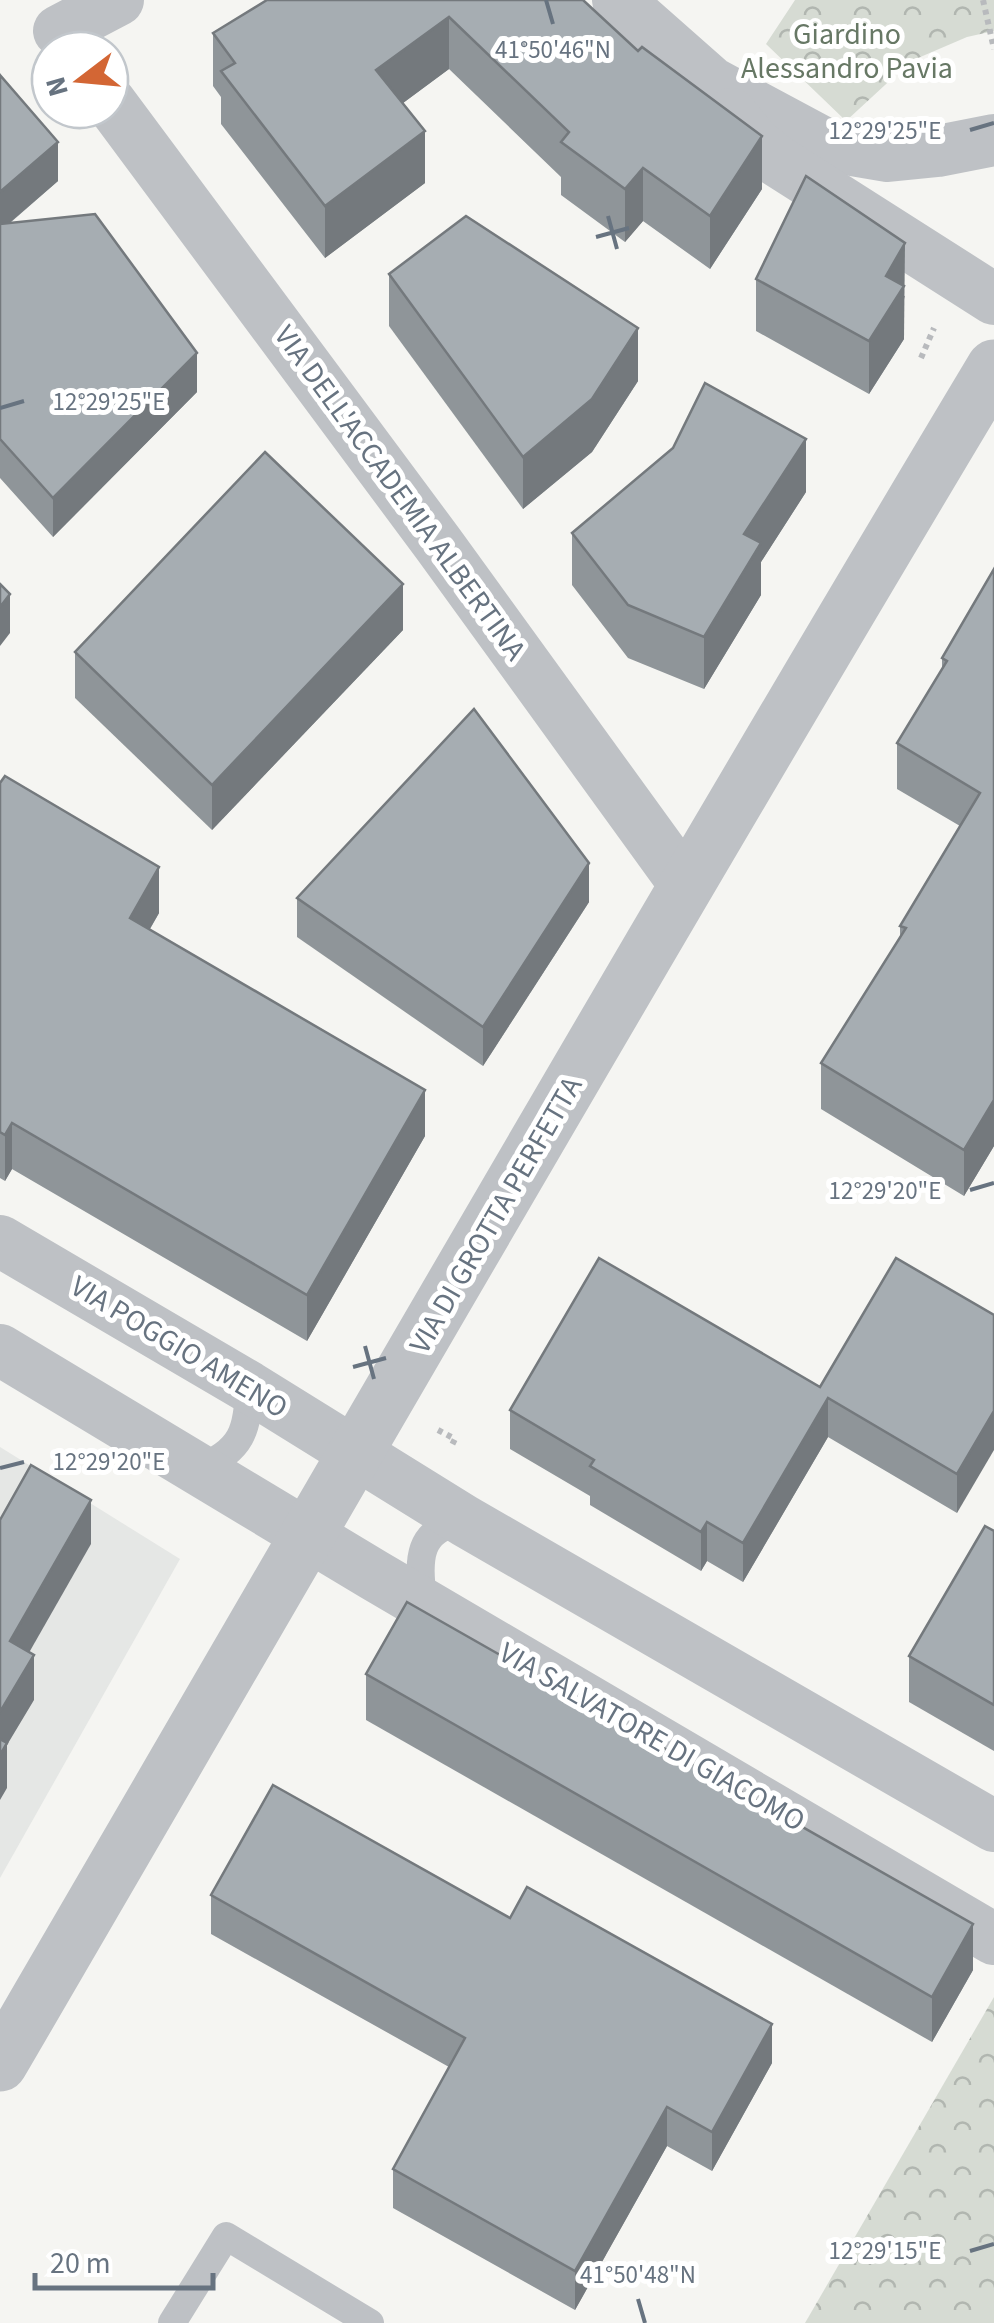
<svg xmlns="http://www.w3.org/2000/svg" width="994" height="2323" font-family="'Source Sans 3',sans-serif">
<style>
.built{fill:#e5e7e5}
.park{fill:url(#park-crowns)}
.lines{fill:none;stroke-linecap:round;stroke-linejoin:round}
.path{stroke:#b8babd;stroke-width:6;stroke-dasharray:5 5;stroke-linecap:butt}
.service{stroke:#bec1c5;stroke-width:28}
.minor{stroke:#bec1c5;stroke-width:52}
.tertiary{stroke:#bec1c5;stroke-width:55}
.wall{fill:#8f9599}
.shaded-wall{fill:#74797d}
.building{fill:#a6adb2;stroke:#74797d;stroke-width:2.5}
.ticks{fill:none;stroke:#677380;stroke-width:4}
.labels{text-anchor:middle;dominant-baseline:central;stroke-width:10;stroke-linejoin:round;paint-order:stroke}
.park-label{font-size:30px;fill:#677865;stroke:#fff}
.street-label{font-size:30px;fill:#677380;stroke:#fff}
.ticks-label{font-size:25px;text-anchor:middle;fill:#677380;stroke:#fff;stroke-width:10;stroke-linejoin:round;paint-order:stroke}
</style>
<defs>
<pattern id="park-crowns" width="20" height="18" patternUnits="userSpaceOnUse" patternTransform="scale(2.5)"><rect width="20" height="18" fill="#d6dbd3"/><path d="M2 6a3 3 0 1 1 6 0M12 15a3 3 0 1 1 6 0" fill="none" stroke="#b1b6b0"/></pattern>
</defs>
<rect width="100%" height="100%" fill="#f5f5f2"/>
<path class="built" d="M0,1447L180,1559L0,1878Z"/>
<g class="park">
<path d="M795,0H994V31L967,37L911,61L846,121L766,44Z"/>
<path d="M994,1997V2323H805Z"/>
</g>
<g class="lines">
<g class="path">
<path d="M983,0L994,49"/>
<path d="M921,358L934,328"/>
<path d="M438,1430L455,1439L451,1447"/>
</g>
<g class="service">
<path d="M199,1468C242,1451 248,1430 249,1387"/>
<path d="M423,1603C419,1562 414,1529 465,1521"/>
<path d="M172,2323L226,2236L370,2323"/>
</g>
<g class="minor">
<path d="M618,0L712,83L829,146L888,156L938,151L994,140"/>
<path d="M59,31L118,0"/>
<path d="M110,102L439,545L686,886"/>
<path d="M731,114L754,142L774,159L994,299"/>
<path d="M0,1241L249,1387L465,1521L994,1826"/>
<path d="M0,1350L374,1575L994,1939"/>
</g>
<path class="tertiary" d="M0,2064C330,1498 657,929 994,367"/>
</g>
<g class="wall">
<path d="M583,0L762,189L710,269L643,221L625,242L561,195V177L449,69L403,103L425,183L325,258L221,124V97L213,86V33Z"/>
<path d="M0,75L58,181L10,223L197,392L53,537L0,478Z"/>
<path d="M389,274L638,381L592,452L523,509L389,326Z"/>
<path d="M756,279L905,296L904,299V339L869,394L756,331Z"/>
<path d="M806,492L761,562V595L704,689L628,658L572,585V533Z"/>
<path d="M994,569V1146L964,1196L821,1109V1063L900,938V926L960,826L897,789V743L942,670V658Z"/>
<path d="M403,630L212,830L75,698V652Z"/>
<path d="M0,783L159,913L150,929L425,1136L307,1341L12,1169L5,1181L0,1178Z"/>
<path d="M297,898L589,902L483,1066L297,937Z"/>
<path d="M994,1315L957,1513L828,1437L743,1582L707,1561L701,1571L590,1505V1496L510,1449V1410L820,1387Z"/>
<path d="M994,1531V1751L909,1702V1656Z"/>
<path d="M366,1674L973,1970L932,2042L366,1720Z"/>
<path d="M211,1895L510,1918L772,2063L712,2171L667,2146L575,2310L393,2208V2169L449,2067L211,1934Z"/>
</g>
<g class="shaded-wall">
<path d="M449,17V69L376,123V70Z"/>
<path d="M425,131V183L325,258V206Z"/>
<path d="M762,136V189L710,269V216Z"/>
<path d="M58,142V181L0,231V192Z"/>
<path d="M643,168V221L625,242V189Z"/>
<path d="M905,243L904,339L869,394V341L886,276Z"/>
<path d="M638,328V381L592,452L523,509V457Z"/>
<path d="M197,353V392L53,537V498Z"/>
<path d="M806,439V492L761,562V595L704,689V637L744,534Z"/>
<path d="M403,584V630L212,830V785Z"/>
<path d="M10,594V633L0,646V607Z"/>
<path d="M589,863V902L483,1066V1027Z"/>
<path d="M159,867V913L130,963V918Z"/>
<path d="M425,1090V1136L307,1341V1295Z"/>
<path d="M994,1100V1146L964,1196V1150Z"/>
<path d="M12,1123V1169L5,1181V1135Z"/>
<path d="M828,1398V1437L743,1582V1543Z"/>
<path d="M994,1411V1450L957,1513V1474Z"/>
<path d="M91,1500V1544L10,1686V1641Z"/>
<path d="M707,1522V1561L701,1571V1532Z"/>
<path d="M34,1655V1700L7,1745V1788L0,1800V1712Z"/>
<path d="M973,1924V1970L932,2042V1997Z"/>
<path d="M772,2024V2063L712,2171V2132Z"/>
<path d="M667,2107V2146L575,2310V2271Z"/>
</g>
<g class="building">
<path d="M267,0H583L638,51L642,47L762,136L710,216L643,168L625,189L561,142L569,132L449,17L376,70L425,131L325,206L221,71L235,63L213,33Z"/>
<path d="M0,75L58,142L0,192Z"/>
<path d="M806,176L905,243L886,276L904,286L869,341L756,279Z"/>
<path d="M95,214L197,353L53,498L0,439V224Z"/>
<path d="M466,216L638,328L592,399L523,457L389,274Z"/>
<path d="M705,383L806,439L744,534L761,543L704,637L628,605L572,533L673,448Z"/>
<path d="M265,452L403,584L212,785L75,652Z"/>
<path d="M994,569V1100L964,1150L821,1063L906,928L900,926L980,793L897,743L947,661L942,658Z"/>
<path d="M0,584L10,594L0,607Z"/>
<path d="M474,709L589,863L483,1027L297,898Z"/>
<path d="M5,776L159,867L130,918L425,1090L307,1295L12,1123L5,1135L0,1132V783Z"/>
<path d="M599,1258L820,1387L896,1258L994,1315V1411L957,1474L828,1398L743,1543L707,1522L701,1532L590,1466L594,1460L510,1410Z"/>
<path d="M31,1465L91,1500L10,1641L34,1655L0,1712V1520Z"/>
<path d="M985,1526L994,1531V1705L909,1656Z"/>
<path d="M407,1602L973,1924L932,1997L366,1674Z"/>
<path d="M0,1739L7,1743L0,1755Z"/>
<path d="M273,1785L510,1918L527,1887L772,2024L712,2132L667,2107L575,2271L393,2169L465,2038L211,1895Z"/>
</g>
<path class="ticks" d="M546,0L553,24M970,130L994,123M608,216L617,249M596,237L629,228M0,408L24,401M970,1190L994,1183M365,1346L374,1379M353,1367L386,1358M0,1468L24,1462M970,2251L994,2244M638,2299L645,2323"/>
<g class="labels">
<g class="park-label">
<text x="847" y="34">Giardino<tspan x="847" dy="34">Alessandro Pavia</tspan></text>
</g>
<g class="street-label">
<text transform="translate(400 493) rotate(54)">VIA DELL'ACCADEMIA ALBERTINA</text>
<text transform="translate(496 1215) rotate(-60)">VIA DI GROTTA PERFETTA</text>
<text transform="translate(179 1347) rotate(31)">VIA POGGIO AMENO</text>
<text transform="translate(652 1737) rotate(30)">VIA SALVATORE DI GIACOMO</text>
</g>
</g>
<g class="ticks-label">
<text x="553" y="58">41°50'46"N</text>
<text x="885" y="139">12°29'25"E</text>
<text x="109" y="410">12°29'25"E</text>
<text x="885" y="1199">12°29'20"E</text>
<text x="109" y="1470">12°29'20"E</text>
<text x="885" y="2259">12°29'15"E</text>
<text x="638" y="2283">41°50'48"N</text>
</g>
<g transform="translate(80 80) rotate(254)"><circle r="48" fill="#ffffff" stroke="#c2c7cc" stroke-width="2.5"/>
<path d="M0-8L18 38L0 25L-18 38Z" fill="#d36634"/>
<text y="-15" font-size="28" font-weight="bold" text-anchor="middle" fill="#677380">N</text>
</g>
<path d="M35 2273v15h178v-15" fill="none" stroke="#677380" stroke-width="5"/>
<text x="50" y="2273" font-size="30" fill="#677380" stroke="#ffffff" stroke-width="8" paint-order="stroke">20 m</text>
</svg>
